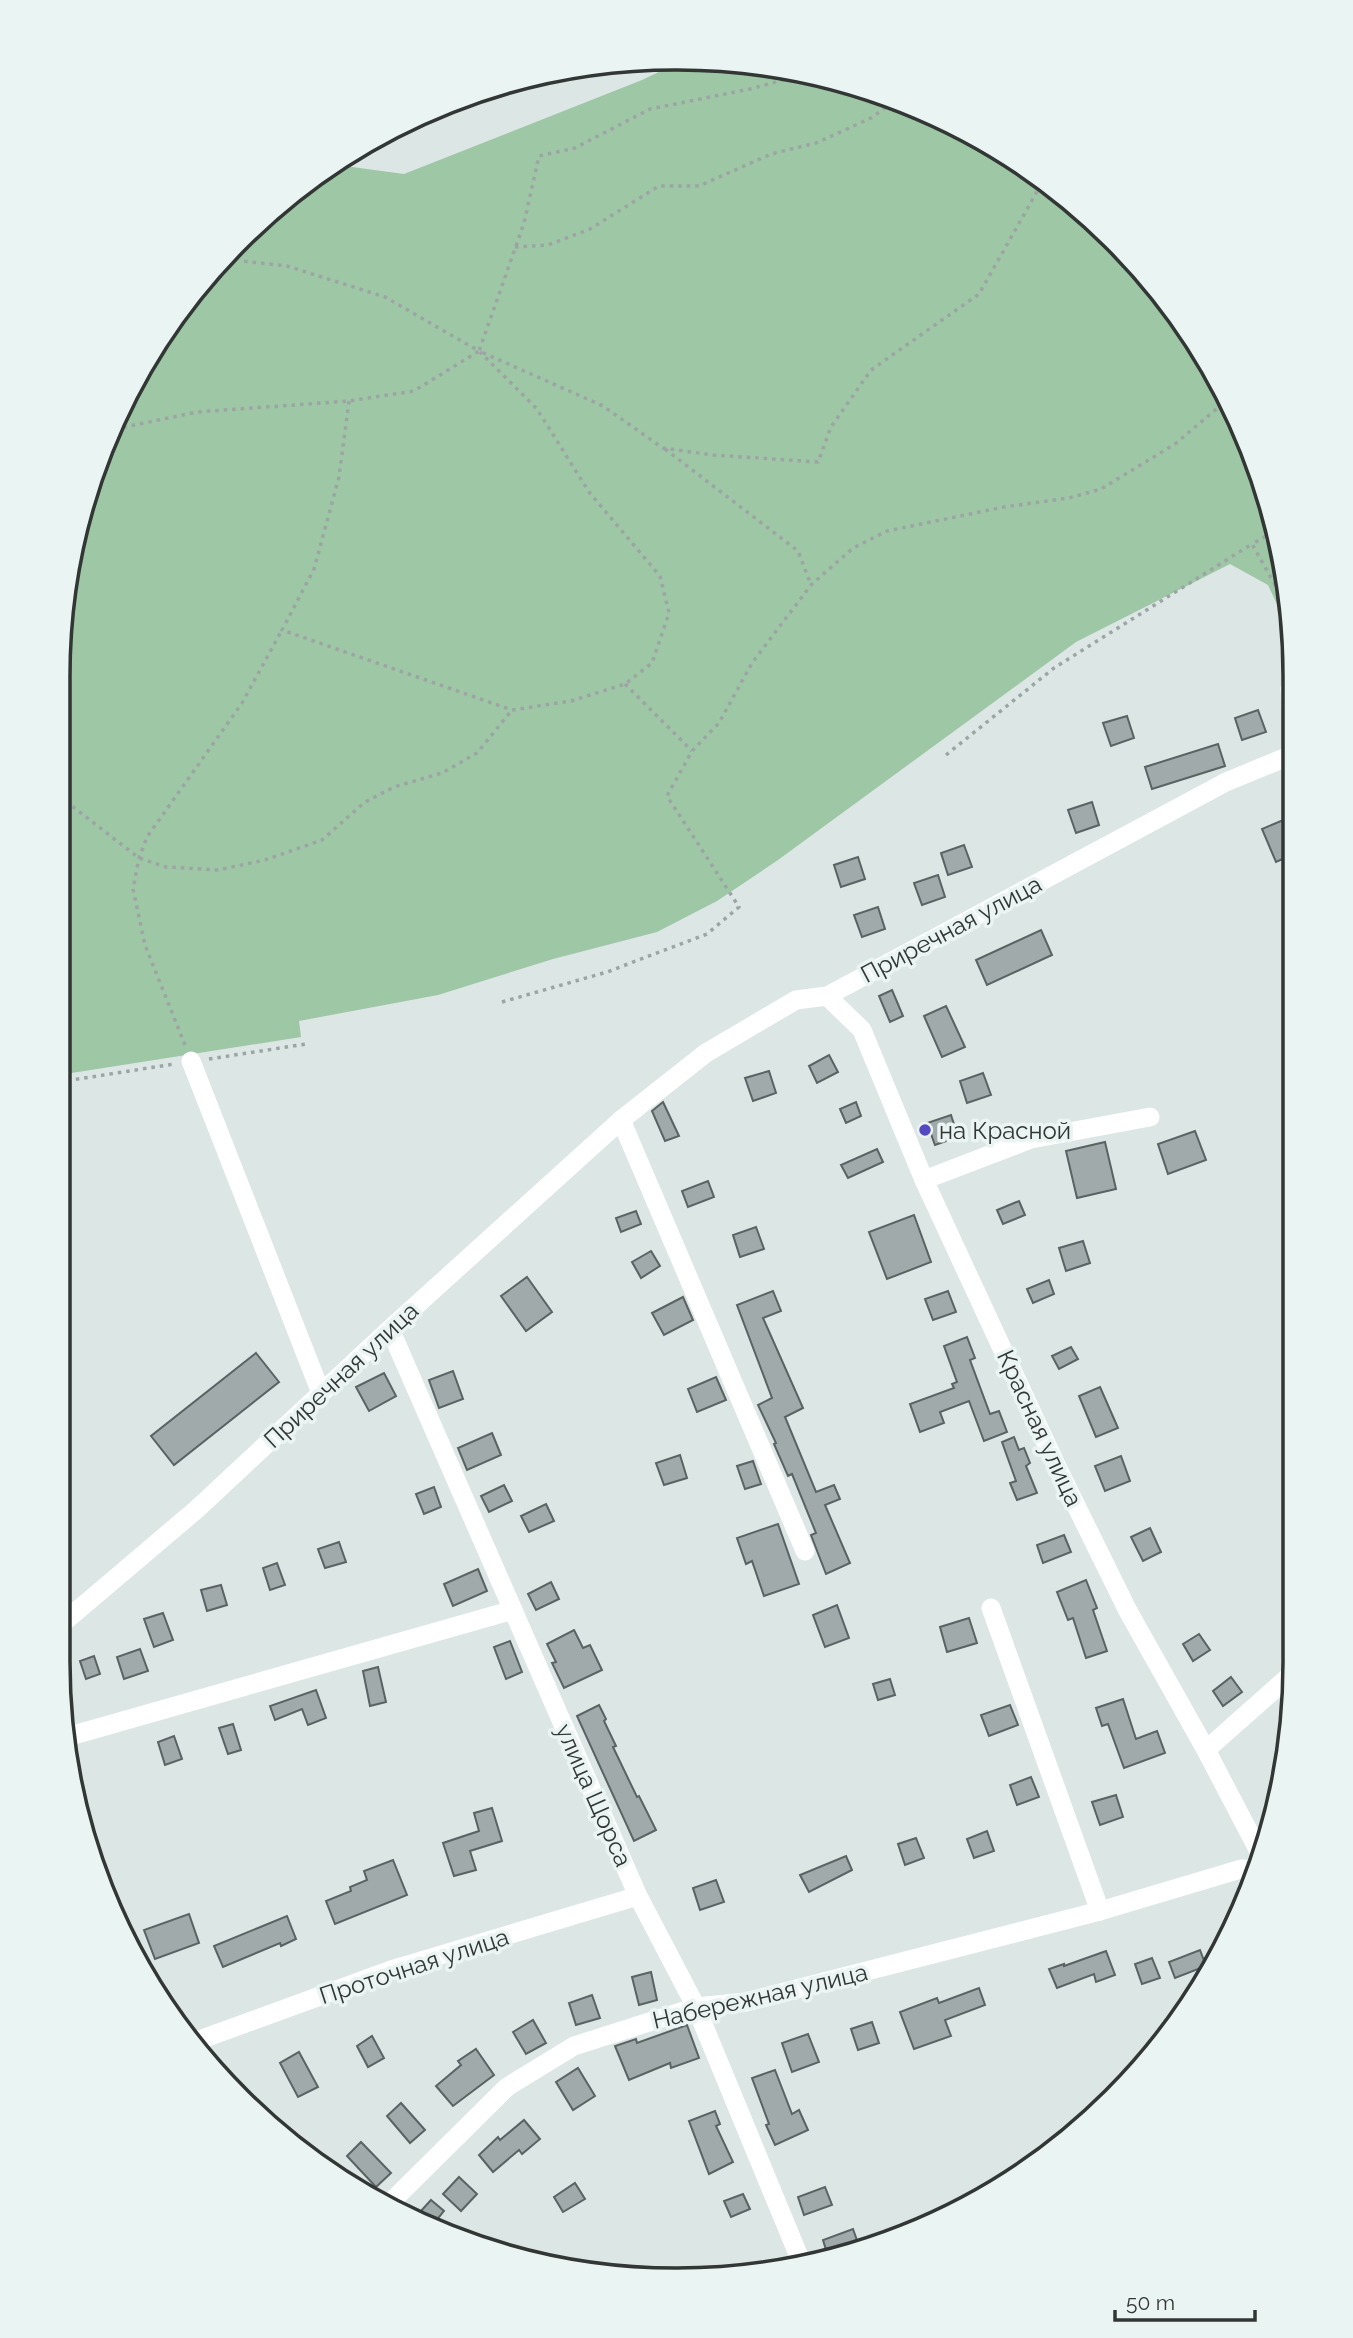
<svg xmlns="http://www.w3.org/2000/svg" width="1353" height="2338" font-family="Raleway,sans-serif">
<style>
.green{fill:#9dc7a5}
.building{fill:#a1aaab;stroke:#5a6264;stroke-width:2}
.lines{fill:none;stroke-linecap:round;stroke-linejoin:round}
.path{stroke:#9da5a4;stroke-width:3.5;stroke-dasharray:3.5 5;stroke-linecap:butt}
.minor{stroke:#fff;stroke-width:19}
.poi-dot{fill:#5449c1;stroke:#eaf4f2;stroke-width:2.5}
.labels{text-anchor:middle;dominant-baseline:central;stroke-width:7;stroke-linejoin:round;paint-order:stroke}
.street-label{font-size:24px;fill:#323635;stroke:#eaf4f2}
.poi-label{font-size:24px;fill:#323635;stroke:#eaf4f2;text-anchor:start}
.rim{fill:none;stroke:#323635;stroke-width:3.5}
</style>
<rect width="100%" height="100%" fill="#dce6e5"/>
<path class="green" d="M686,59L797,70L913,105L1020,162L1114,239L1212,367L1263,478L1294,641L1268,585L1230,564L1076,642L778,860L717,901L657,932L553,959L438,995L299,1021L301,1037L59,1075V636L91,477L162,333L239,239L330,164L404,174L642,80Z"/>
<g class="building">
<path d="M1258,710L1266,732L1242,740L1235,718Z"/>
<path d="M1127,716L1134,738L1111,746L1103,723Z"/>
<path d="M1218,744L1225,766L1152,789L1145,767Z"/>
<path d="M1092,802L1099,825L1076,833L1068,810Z"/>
<path d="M1288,818L1294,832V854L1276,862L1262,829Z"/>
<path d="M964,845L972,867L948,875L941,853Z"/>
<path d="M858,857L865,879L841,887L834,865Z"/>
<path d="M938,875L945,897L922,905L914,883Z"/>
<path d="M878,907L885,929L862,937L854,915Z"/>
<path d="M1041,930L1052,955L987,985L976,960Z"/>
<path d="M892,990L903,1016L890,1022L879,996Z"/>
<path d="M946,1006L965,1047L942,1057L924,1016Z"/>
<path d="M829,1055L838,1072L817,1083L809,1066Z"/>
<path d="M769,1071L776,1093L753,1101L745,1078Z"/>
<path d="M983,1073L991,1095L967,1103L960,1081Z"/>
<path d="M663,1102L679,1136L665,1141L652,1111Z"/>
<path d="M856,1102L861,1116L846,1123L840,1109Z"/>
<path d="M951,1115L958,1137L935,1145L927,1123Z"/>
<path d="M1195,1131L1206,1160L1168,1174L1158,1144Z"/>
<path d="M1105,1142L1116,1189L1077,1198L1066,1151Z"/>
<path d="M877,1149L883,1162L848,1178L841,1165Z"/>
<path d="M708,1181L714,1197L688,1207L682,1191Z"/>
<path d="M1019,1201L1025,1215L1003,1224L997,1210Z"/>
<path d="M636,1211L641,1224L621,1232L616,1218Z"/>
<path d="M914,1215L931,1262L887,1279L869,1232Z"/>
<path d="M756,1227L764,1249L740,1257L733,1235Z"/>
<path d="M1083,1241L1090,1263L1066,1271L1059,1248Z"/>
<path d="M651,1251L660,1266L641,1278L632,1262Z"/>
<path d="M527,1277L552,1312L526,1331L501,1296Z"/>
<path d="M1049,1280L1054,1294L1033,1303L1027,1289Z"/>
<path d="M773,1291L781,1311L763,1318L803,1408L785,1417L816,1492L834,1485L840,1499L825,1505L850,1563L826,1574L811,1535L816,1533L792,1474L788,1476L774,1444L776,1443L758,1405L772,1398L737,1305Z"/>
<path d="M948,1291L956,1312L933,1320L925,1299Z"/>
<path d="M683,1297L693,1320L664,1335L652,1313Z"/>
<path d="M967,1337L975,1358L970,1360L990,1414L999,1411L1007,1432L984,1441L969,1401L940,1412L944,1423L920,1432L910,1404L954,1388L952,1384L957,1382L944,1346Z"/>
<path d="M1071,1347L1078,1359L1059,1369L1052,1356Z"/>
<path d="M256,1353L279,1382L174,1465L151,1436Z"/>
<path d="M453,1371L463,1399L439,1408L429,1380Z"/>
<path d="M384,1373L396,1396L369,1411L356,1387Z"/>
<path d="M716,1377L726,1400L697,1412L688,1389Z"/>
<path d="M1100,1387L1118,1428L1096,1437L1079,1396Z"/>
<path d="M492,1433L501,1455L467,1470L458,1448Z"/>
<path d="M1014,1437L1019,1450L1024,1448L1030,1463L1026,1466L1037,1493L1017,1500L1010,1483L1016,1481L1002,1442Z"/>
<path d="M680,1455L687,1478L664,1485L656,1463Z"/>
<path d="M1121,1456L1130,1481L1105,1491L1095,1466Z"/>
<path d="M753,1461L761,1484L745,1489L737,1466Z"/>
<path d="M504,1485L512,1501L489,1512L481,1496Z"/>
<path d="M434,1487L441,1507L424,1514L416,1494Z"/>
<path d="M546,1504L554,1521L529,1532L521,1516Z"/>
<path d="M778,1524L799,1584L764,1596L752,1561L746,1564L737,1538Z"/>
<path d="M1150,1528L1161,1552L1143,1561L1131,1537Z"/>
<path d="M1064,1535L1071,1552L1043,1563L1037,1545Z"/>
<path d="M339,1542L346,1562L325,1568L318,1549Z"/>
<path d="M277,1563L285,1585L270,1590L263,1568Z"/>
<path d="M478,1569L487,1591L453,1606L444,1584Z"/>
<path d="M1086,1580L1097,1608L1093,1610L1107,1651L1086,1658L1073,1618L1068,1620L1057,1592Z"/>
<path d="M551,1582L559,1599L536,1610L528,1594Z"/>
<path d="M221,1585L227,1605L207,1611L201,1590Z"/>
<path d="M837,1605L849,1638L825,1647L813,1615Z"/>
<path d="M163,1613L173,1640L154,1647L144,1619Z"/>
<path d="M969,1618L977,1643L947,1652L940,1627Z"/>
<path d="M574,1630L583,1648L590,1645L602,1670L564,1688L552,1663L556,1662L547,1644Z"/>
<path d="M1199,1634L1210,1650L1193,1661L1183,1644Z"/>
<path d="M510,1641L522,1672L506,1679L494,1647Z"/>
<path d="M140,1649L148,1671L124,1679L117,1657Z"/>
<path d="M94,1656L100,1674L86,1679L80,1661Z"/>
<path d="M378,1667L386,1702L370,1706L363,1671Z"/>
<path d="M1231,1677L1242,1692L1223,1706L1213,1691Z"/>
<path d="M890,1679L895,1695L878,1700L873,1684Z"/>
<path d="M316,1690L326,1718L308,1725L302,1709L275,1720L270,1706Z"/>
<path d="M1123,1699L1136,1739L1157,1731L1165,1753L1124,1768L1108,1724L1102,1726L1096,1708Z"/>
<path d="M599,1705L606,1719L604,1721L616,1746L613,1747L637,1797L639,1796L656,1830L634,1841L577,1716Z"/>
<path d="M1010,1705L1018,1725L989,1736L981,1715Z"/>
<path d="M233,1724L241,1750L228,1754L219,1728Z"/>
<path d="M174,1736L182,1759L165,1765L158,1742Z"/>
<path d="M1031,1777L1039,1797L1017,1805L1010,1785Z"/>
<path d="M1116,1795L1123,1817L1100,1825L1092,1802Z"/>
<path d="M492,1808L502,1841L470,1851L476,1870L454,1876L443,1843L479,1831L474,1813Z"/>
<path d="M987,1831L994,1851L974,1858L967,1839Z"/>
<path d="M916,1838L924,1858L905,1865L898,1844Z"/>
<path d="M846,1856L852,1870L809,1892L800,1875Z"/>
<path d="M393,1860L407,1895L335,1924L326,1901L351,1891L350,1887L367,1880L364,1871Z"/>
<path d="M716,1880L724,1902L700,1910L693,1888Z"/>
<path d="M189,1914L199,1943L155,1959L144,1930Z"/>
<path d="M287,1916L296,1939L281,1946L280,1943L223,1967L214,1946Z"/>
<path d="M1200,1950L1206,1966L1175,1978L1169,1962Z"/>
<path d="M1106,1951L1115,1975L1096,1982L1094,1974L1057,1988L1049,1969L1064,1964V1966Z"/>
<path d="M1152,1958L1160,1978L1142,1984L1135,1964Z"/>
<path d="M651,1972L657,2000L639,2005L632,1977Z"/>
<path d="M979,1988L985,2005L945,2020L951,2036L914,2049L900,2012L937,1998L939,2003Z"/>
<path d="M592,1995L600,2018L576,2025L569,2003Z"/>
<path d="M533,2020L546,2043L526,2054L513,2032Z"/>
<path d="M872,2022L879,2043L858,2050L851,2029Z"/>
<path d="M687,2025L699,2058L671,2068L670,2063L629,2080L615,2046L636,2039L637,2043Z"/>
<path d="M808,2034L819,2062L792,2072L782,2043Z"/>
<path d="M372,2036L384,2058L368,2067L357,2046Z"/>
<path d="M476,2049L494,2075L453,2106L436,2086L461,2065L458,2061Z"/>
<path d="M299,2052L318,2087L298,2097L280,2063Z"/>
<path d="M578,2068L595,2096L573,2110L556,2082Z"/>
<path d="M775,2070L792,2114L799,2110L808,2130L775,2145L766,2125L769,2124L752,2078Z"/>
<path d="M401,2103L425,2130L410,2143L387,2116Z"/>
<path d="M715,2111L720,2124L716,2126L733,2162L709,2174L689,2121Z"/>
<path d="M524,2120L540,2139L522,2154L519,2150L493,2172L479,2155L498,2137L500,2140Z"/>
<path d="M361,2142L391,2173L376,2187L347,2156Z"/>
<path d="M459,2177L477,2194L461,2211L443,2194Z"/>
<path d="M575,2183L585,2199L563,2212L554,2197Z"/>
<path d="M825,2187L832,2205L804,2215L798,2197Z"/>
<path d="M743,2194L750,2209L731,2217L724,2201Z"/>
<path d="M431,2200L444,2211L435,2222L421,2211Z"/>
<path d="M853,2229L859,2246L827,2253L823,2240Z"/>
</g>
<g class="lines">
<g class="path">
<path d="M809,73L750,89L650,109L575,148L539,156L524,223L479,351L603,406L663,448L713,455L818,462L831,427L871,370L979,294L1043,181"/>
<path d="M515,247L548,245L590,229L659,186H699L771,154L816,143L871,118L896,100"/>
<path d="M349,401L339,477L314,569L282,630L512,710L571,701L625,684L652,663L669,613L660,576L589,492L537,409L480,352"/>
<path d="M115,429L197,412L349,401L414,391L479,351L385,297L287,266L242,261"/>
<path d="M665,449L798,551L811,585"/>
<path d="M1273,532L1252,544L1278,590L1294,651"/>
<path d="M625,684L692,751"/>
<path d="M946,755L1054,668L1252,544"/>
<path d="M59,796L139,858L166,867L218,870L265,860L322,840L365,802L394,787L442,773L477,753L512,710"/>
<path d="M502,1002L607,972L707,934L739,907L667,796L692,751L719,723L752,663L811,585L853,548L887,531L1004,507L1069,498L1101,489L1175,444L1227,400"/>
<path d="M185,1045L145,945L133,889L139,858L147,837L242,703L282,630"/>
<path d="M209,1059L306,1044"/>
<path d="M59,1082L174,1064"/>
</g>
<g class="minor">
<path d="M1294,687L1290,689L1294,747"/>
<path d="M827,996L862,1030L924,1180L1057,1467L1128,1611L1206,1750L1263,1859"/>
<path d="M191,1061L321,1393"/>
<path d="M621,1120L805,1551"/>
<path d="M924,1180L1031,1139L1150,1117"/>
<path d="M390,1329L638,1896L696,2007L800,2259"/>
<path d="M991,1608L1100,1911"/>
<path d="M58,1627L197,1509L390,1329L621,1120L706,1053L796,1000L827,996L1226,782L1294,754"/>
<path d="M70,1736L513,1610"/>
<path d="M1206,1750L1294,1672"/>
<path d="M191,2043L394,1969L638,1896"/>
<path d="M391,2202L507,2087L574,2046L696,2007L746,2002L1100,1911L1241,1869L1258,1870"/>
</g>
</g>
<circle class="poi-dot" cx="925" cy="1130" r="7"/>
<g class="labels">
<g class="street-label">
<text transform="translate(951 929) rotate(-28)">Приречная улица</text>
<text transform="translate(341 1375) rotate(-43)">Приречная улица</text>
<text transform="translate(1040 1428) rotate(65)">Красная улица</text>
<text transform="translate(594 1795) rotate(66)">улица Щорса</text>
<text transform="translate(414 1966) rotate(-18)">Проточная улица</text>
<text transform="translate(760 1996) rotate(-13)">Набережная улица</text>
</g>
<g class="poi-label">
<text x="939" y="1130">на Красной</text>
</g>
</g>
<path d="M0 0H1353V2338H0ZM676 70H677A606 606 0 0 1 1283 676V1662A606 606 0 0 1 677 2268H676A606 606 0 0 1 70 1662V676A606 606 0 0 1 676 70Z" fill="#eaf4f2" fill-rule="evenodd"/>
<path class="rim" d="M676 70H677A606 606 0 0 1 1283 676V1662A606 606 0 0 1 677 2268H676A606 606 0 0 1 70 1662V676A606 606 0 0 1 676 70Z"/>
<path d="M1115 2310v10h140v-10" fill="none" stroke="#323635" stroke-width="3.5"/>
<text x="1126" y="2310" font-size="21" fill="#323635" stroke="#eaf4f2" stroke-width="5" paint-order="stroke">50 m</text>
</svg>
